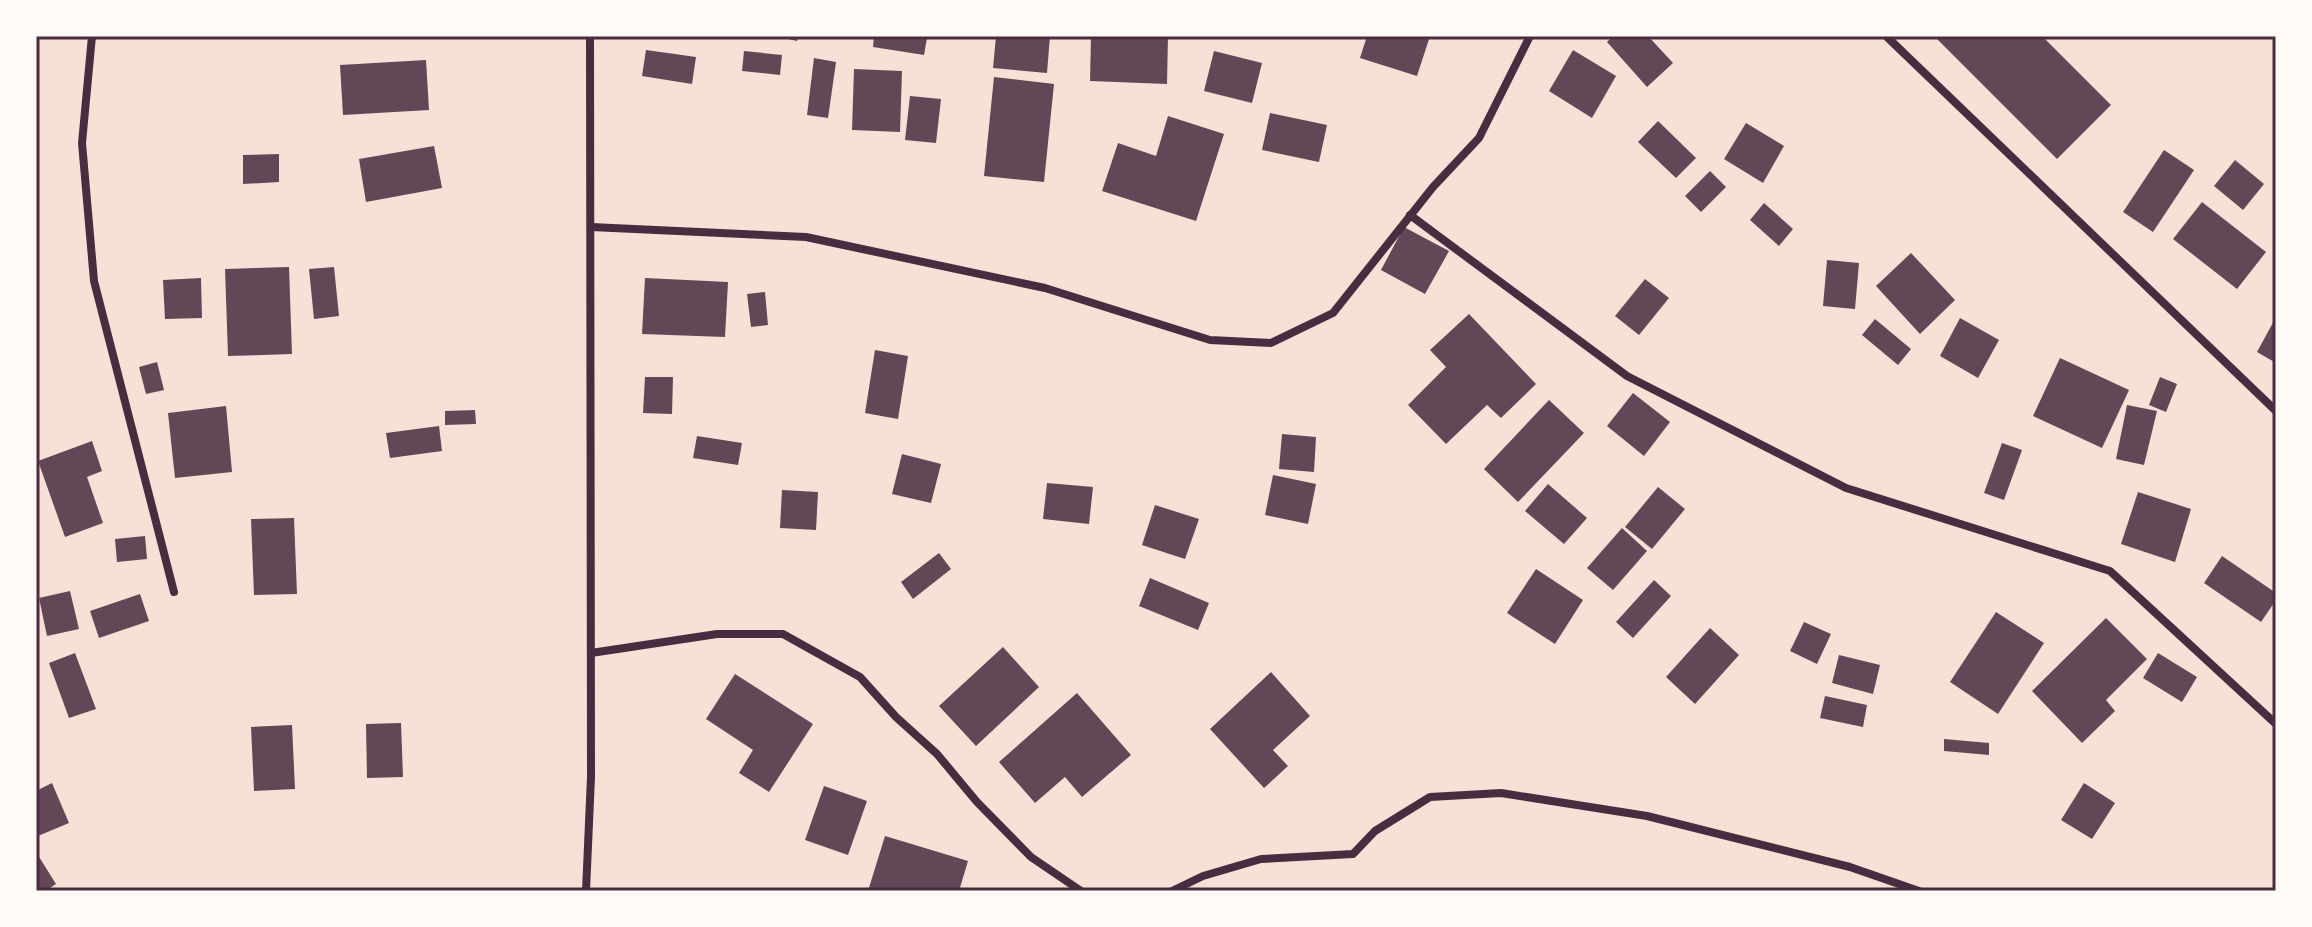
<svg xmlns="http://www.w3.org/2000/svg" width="2312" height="927" font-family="Karla,sans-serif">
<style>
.building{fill:#644757}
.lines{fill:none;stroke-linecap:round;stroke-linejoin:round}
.minor{stroke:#4a2c40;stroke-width:8}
.neatline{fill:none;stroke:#4a2c40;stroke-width:3}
</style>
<rect width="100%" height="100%" fill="#f7e1d7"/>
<g class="building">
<path d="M775,36H798L797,41Z"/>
<path d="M874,36L927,38L924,55L873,47Z"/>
<path d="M996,36H1050L1047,73L993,68Z"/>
<path d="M1091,36H1168L1167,84L1090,81Z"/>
<path d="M1367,36H1430L1417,76L1360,58Z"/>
<path d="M1613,36H1648L1673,63L1647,87L1607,42Z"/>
<path d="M1934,36H2042L2111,105L2057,159Z"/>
<path d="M646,50L696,57L692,84L642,76Z"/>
<path d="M1573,50L1616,76L1592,118L1549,91Z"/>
<path d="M744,51L782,55L780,75L742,71Z"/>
<path d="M1214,51L1262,63L1252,103L1204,91Z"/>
<path d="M814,58L836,62L828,118L807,115Z"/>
<path d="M426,60L429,110L343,115L340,65Z"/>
<path d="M854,69L902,71L900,132L852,130Z"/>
<path d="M994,77L1054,84L1044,182L984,176Z"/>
<path d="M910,96L941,99L936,143L905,140Z"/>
<path d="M1270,113L1327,125L1319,162L1262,150Z"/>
<path d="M1168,116L1224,134L1196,221L1102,191L1118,143L1156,156Z"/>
<path d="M1658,121L1696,158L1676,178L1638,142Z"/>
<path d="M1746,123L1784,146L1763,183L1724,159Z"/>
<path d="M434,146L442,188L366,202L359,159Z"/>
<path d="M2164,150L2194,170L2153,232L2123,212Z"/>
<path d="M279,154V182L243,184V155Z"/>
<path d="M2235,160L2264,184L2243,210L2214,186Z"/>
<path d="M1710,171L1726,187L1701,212L1685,196Z"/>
<path d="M2202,202L2266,252L2237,289L2173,239Z"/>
<path d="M1764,203L1793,229L1779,246L1750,220Z"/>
<path d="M1404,227L1449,251L1425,294L1381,270Z"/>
<path d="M1911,253L1955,300L1920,334L1876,286Z"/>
<path d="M1827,260L1859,263L1855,309L1823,306Z"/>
<path d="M289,267L292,354L228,356L225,269Z"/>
<path d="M334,267L339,316L314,319L309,269Z"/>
<path d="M201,278L202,318L165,319L163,280Z"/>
<path d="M645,278L728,282L725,337L642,334Z"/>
<path d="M1645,279L1669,298L1639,335L1615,316Z"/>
<path d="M765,292L768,325L751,327L747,294Z"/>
<path d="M1469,314L1536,384L1501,418L1487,405L1446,444L1408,405L1446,367L1430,350Z"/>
<path d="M2276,317V363L2257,352Z"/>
<path d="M1960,318L1999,340L1978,378L1940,356Z"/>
<path d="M1875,319L1911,349L1898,365L1862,335Z"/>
<path d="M875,350L908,356L898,419L865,413Z"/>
<path d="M2060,358L2129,390L2102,448L2033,416Z"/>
<path d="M157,362L164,390L146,394L139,367Z"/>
<path d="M645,377H673L672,414L643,413Z"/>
<path d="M2160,377L2177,384L2166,412L2149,405Z"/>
<path d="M1633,393L1670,422L1644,456L1607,426Z"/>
<path d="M1549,400L1584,433L1518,502L1484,469Z"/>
<path d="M2127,405L2157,411L2144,465L2116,459Z"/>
<path d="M226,406L232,472L175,478L168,413Z"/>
<path d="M475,410L476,424L445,425V411Z"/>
<path d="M439,426L442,451L390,458L386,433Z"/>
<path d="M1282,434L1316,437L1314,472L1279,469Z"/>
<path d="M697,436L742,443L738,465L693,458Z"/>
<path d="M92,441L102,471L87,477L103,523L65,537L38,461Z"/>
<path d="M2002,443L2022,450L2004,500L1984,493Z"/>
<path d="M902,454L941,464L931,503L892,494Z"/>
<path d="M1273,475L1316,484L1308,524L1265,515Z"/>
<path d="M1047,483L1093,487L1089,524L1043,519Z"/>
<path d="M1548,484L1587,518L1564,544L1525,511Z"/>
<path d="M1658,487L1685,509L1652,549L1625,527Z"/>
<path d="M782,490L818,492L816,530L780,528Z"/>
<path d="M2138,492L2191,509L2175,562L2121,544Z"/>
<path d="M1155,505L1199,519L1185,559L1142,545Z"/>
<path d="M294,518L297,594L254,595L251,519Z"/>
<path d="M1622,528L1647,551L1613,590L1587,568Z"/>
<path d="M145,536L147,559L117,562L115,539Z"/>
<path d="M939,553L951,569L913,599L901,582Z"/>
<path d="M2222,556L2276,593V600L2261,622L2204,583Z"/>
<path d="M1536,569L1583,600L1555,644L1507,613Z"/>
<path d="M1150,578L1209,603L1198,630L1139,606Z"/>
<path d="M1654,580L1671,596L1633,638L1616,622Z"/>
<path d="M70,591L79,629L47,636L39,598Z"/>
<path d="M140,594L149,621L99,638L90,611Z"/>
<path d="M1996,612L2044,643L1998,714L1950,682Z"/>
<path d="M2106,618L2147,659L2106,700L2115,711L2082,743L2032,691Z"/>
<path d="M1804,622L1831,634L1817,664L1790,651Z"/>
<path d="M1710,628L1739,655L1695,704L1666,677Z"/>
<path d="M1003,647L1039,687L976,746L939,706Z"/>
<path d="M75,653L96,709L69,718L49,663Z"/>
<path d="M2158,653L2197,677L2182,702L2143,678Z"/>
<path d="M1839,655L1880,665L1873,694L1832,683Z"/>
<path d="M1271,672L1310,716L1273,750L1288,766L1264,788L1210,729Z"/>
<path d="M735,674L813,724L769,792L739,773L753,750L706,719Z"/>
<path d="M1077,693L1131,755L1082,797L1065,777L1035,803L999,762Z"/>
<path d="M1825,696L1867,705L1863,727L1820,718Z"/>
<path d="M401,723L403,777L367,778L366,724Z"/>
<path d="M292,725L295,789L254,791L251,727Z"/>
<path d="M1944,739L1989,743V755L1944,751Z"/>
<path d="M52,783L69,823L38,836L36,791Z"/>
<path d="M2084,783L2115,803L2092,839L2061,820Z"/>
<path d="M824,786L867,801L848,855L805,840Z"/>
<path d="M885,836L968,861L959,891H868Z"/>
<path d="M36,852L56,884L45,891H36Z"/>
</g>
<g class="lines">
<g class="minor">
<path d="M92,36L82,143L94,281L174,592"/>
<path d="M1886,36L2276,411"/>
<path d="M1410,215L1627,376L1846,488L2110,571L2276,724"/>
<path d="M591,227L806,237L1045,288L1210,340L1271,343L1333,313L1433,187L1479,138L1530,36"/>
<path d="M591,653L717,634H783L860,677L896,717L937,754L977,802L1031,857L1081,891"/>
<path d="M586,891L591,777L590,36"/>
<path d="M1172,891L1203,876L1261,859L1353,854L1375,831L1430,797L1501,793L1647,816L1850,867L1919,891"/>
</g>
</g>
<rect width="2312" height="927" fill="none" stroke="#fffaf5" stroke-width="76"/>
<rect x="38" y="38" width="2236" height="851" class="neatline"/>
</svg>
